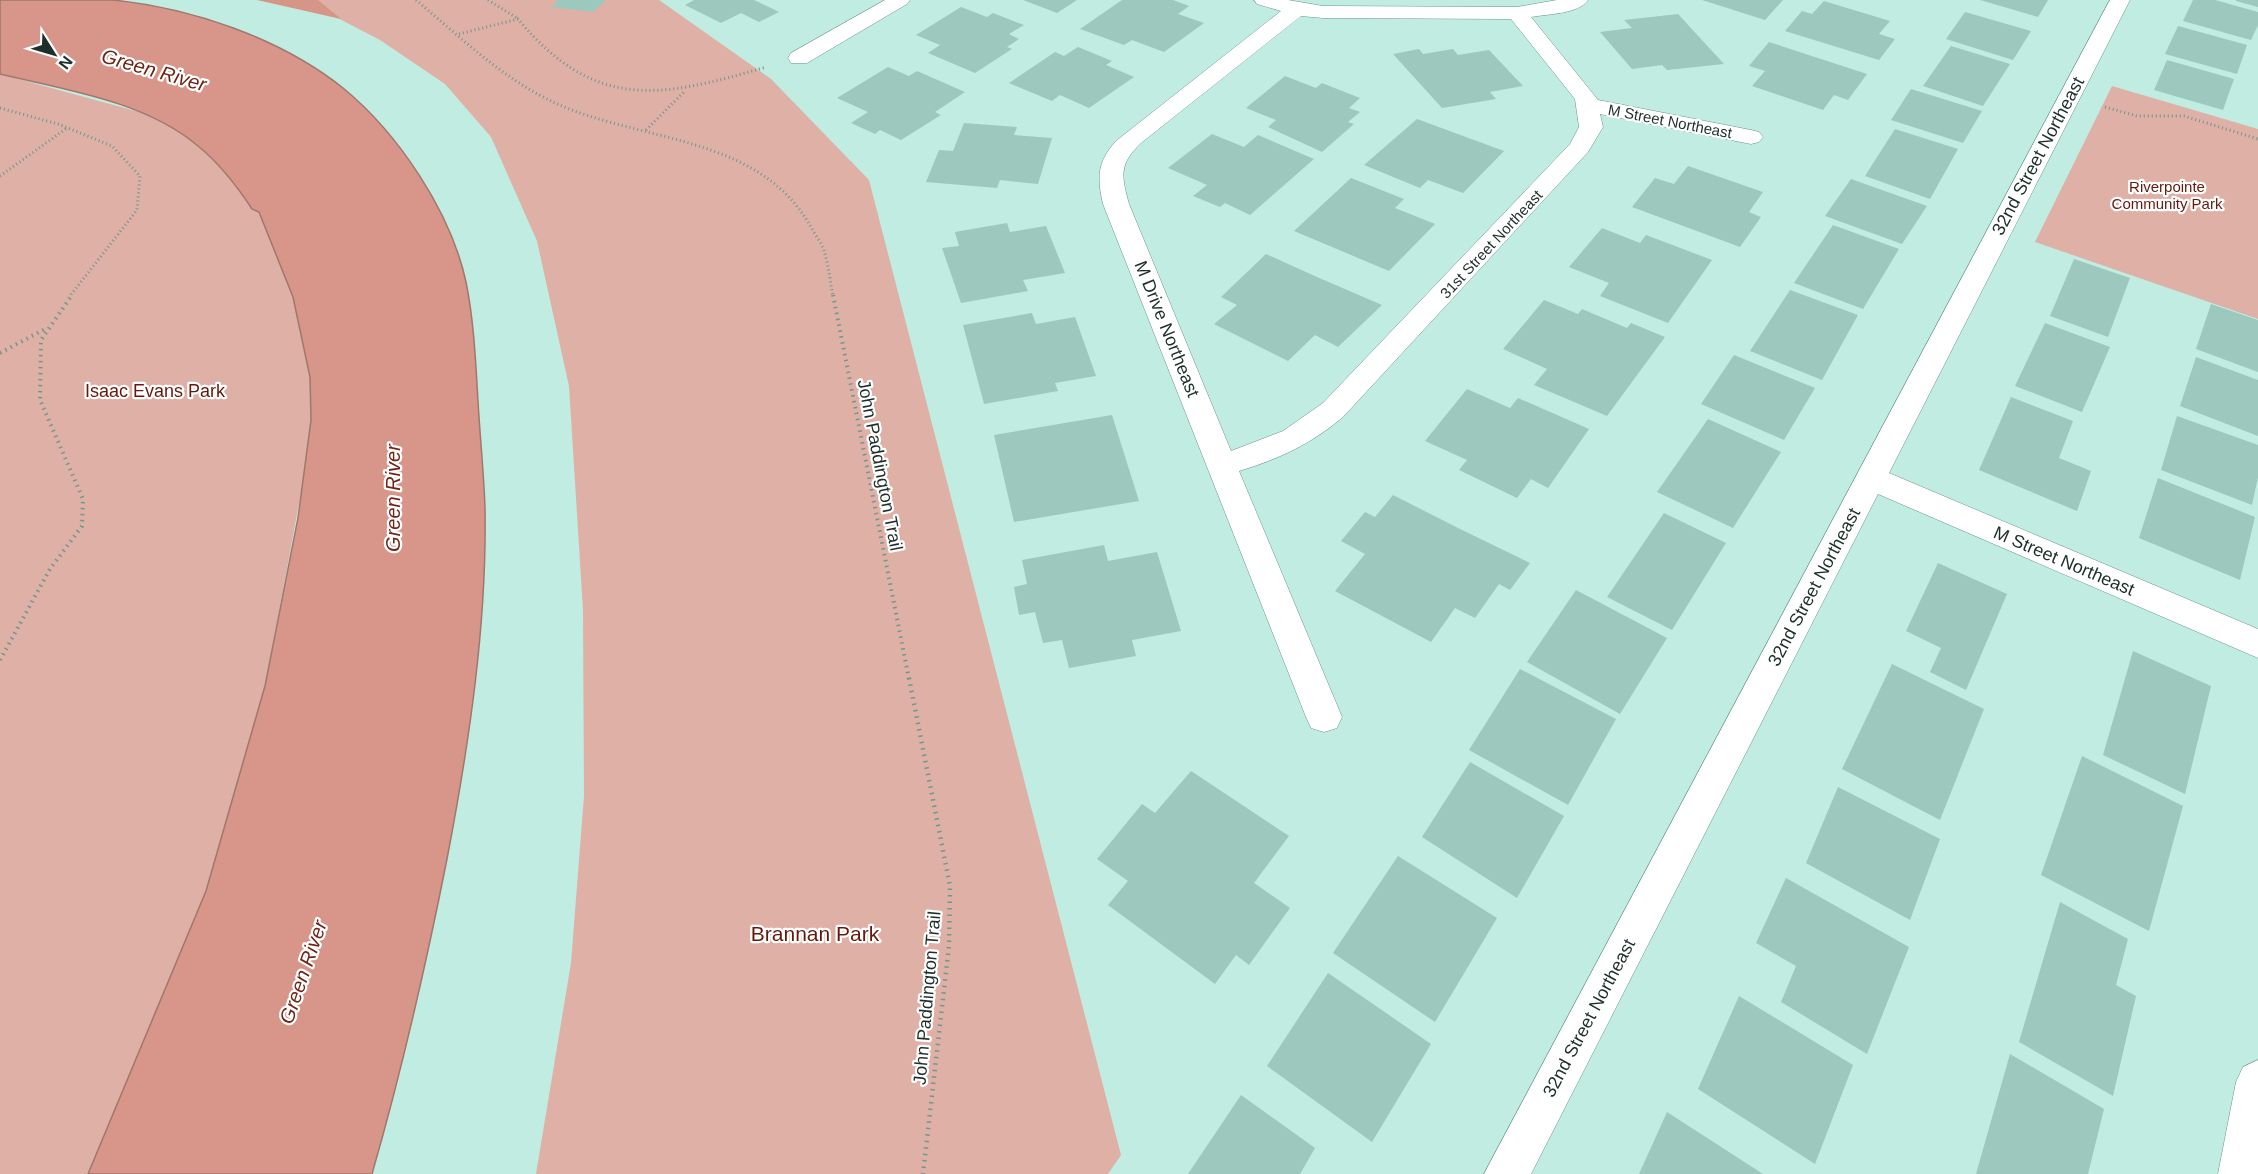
<svg xmlns="http://www.w3.org/2000/svg" width="2258" height="1174" font-family="Arial,sans-serif">
<style>
.green{fill:#deb0a6}
.forest{fill:#d59587}
.water{fill:#d79689;stroke:#a0776d;stroke-width:1.5}
.building{fill:#9dc8bd}
.lines{fill:none;stroke-linecap:round;stroke-linejoin:round}
.minor-casing{stroke:#6b958b;stroke-width:1}
.path-far2{stroke:#76958d;stroke-width:3;stroke-dasharray:1 3;stroke-linecap:butt}
.path-far1{stroke:#76958d;stroke-width:4;stroke-dasharray:1.5 4.5;stroke-linecap:butt}
.path{stroke:#76958d;stroke-width:4.5;stroke-dasharray:1.5 5;stroke-linecap:butt}
.minor{fill:#fff;fill-rule:evenodd}
.labels{text-anchor:middle;dominant-baseline:central;stroke-width:4.5;stroke-linejoin:round;paint-order:stroke}
.far-street-label{font-size:15px;fill:#1e2f2b;stroke:#fff}
.far-park-label{font-size:15px;fill:#65190d;stroke:#fff}
.street-label{font-size:18px;fill:#1e2f2b;stroke:#fff}
.park-label{font-size:18px;fill:#65190d;stroke:#fff}
.water-label{font-size:20px;font-style:italic;fill:#702416;stroke:#fff}
.near-park-label{font-size:21px;fill:#65190d;stroke:#fff}
</style>
<rect width="100%" height="100%" fill="#c0ece1"/>
<g class="green">
<path d="M303,0H659L771,79L869,180L1121,1155L1108,1174H536L571,963L584,796L583,610L569,386L537,241L491,137L445,84L380,40Z"/>
<path d="M0,74L143,113L173,128L198,146L218,165L259,212L293,297L310,377L311,420L306,466L265,686L206,891L88,1174H0Z"/>
<path d="M2112,86L2258,129V319L2035,242Z"/>
</g>
<path class="forest" d="M257,0H318L341,19Z"/>
<path class="water" d="M0,0C37,0 76,0 113,0C192,8 280,38 343,88C398,133 451,212 466,282C475,326 476,373 479,417C481,447 484,478 485,508C487,625 469,744 447,859C426,965 402,1070 372,1174H88L206,891L265,686L298,518L311,420L310,377L293,297L259,212L252,209C237,186 220,164 198,146C145,101 66,90 0,74Z"/>
<g class="building">
<path d="M558,0H606L593,12L551,7Z"/>
<path d="M694,0H754L779,12L759,22L741,13L721,23L685,5Z"/>
<path d="M1023,0H1077L1057,13Z"/>
<path d="M1122,0H1173L1189,6L1178,14L1204,23L1164,52L1132,40L1124,45L1080,29Z"/>
<path d="M1702,0H1783L1765,20Z"/>
<path d="M1980,0H2048L2038,17Z"/>
<path d="M2193,0H2215L2258,12V25L2251,40L2183,21Z"/>
<path d="M2236,0H2258V7L2236,1Z"/>
<path d="M1824,1L1890,21L1879,34L1895,39L1879,60L1785,31L1802,11L1812,14Z"/>
<path d="M961,7L987,17L993,13L1024,25L1009,34L1019,39L1007,47L1012,49L975,73L928,53L940,45L916,35Z"/>
<path d="M1965,12L2031,31L2013,60L1946,39Z"/>
<path d="M1678,14L1724,64L1667,70L1662,65L1632,69L1600,32L1632,28L1624,20Z"/>
<path d="M2178,26L2247,45L2237,74L2165,54Z"/>
<path d="M1769,42L1821,59L1867,74L1848,100L1834,95L1823,110L1752,86L1765,71L1749,66Z"/>
<path d="M1951,46L2010,64L1983,106L1923,86Z"/>
<path d="M1078,47L1112,61L1106,65L1134,77L1089,108L1060,95L1052,101L1009,83L1055,52L1064,56Z"/>
<path d="M1419,49L1423,54L1453,49L1458,55L1489,50L1523,86L1490,92L1496,99L1442,108L1393,54Z"/>
<path d="M2167,60L2234,79L2223,110L2154,90Z"/>
<path d="M888,67L909,76L917,71L965,92L935,112L941,115L901,140L880,130L875,134L851,123L868,112L837,98Z"/>
<path d="M1285,76L1316,88L1322,83L1360,98L1349,108L1360,112L1348,122L1354,124L1322,152L1268,127L1276,120L1246,108Z"/>
<path d="M1911,89L1982,111L1963,143L1891,120Z"/>
<path d="M1417,119L1504,151L1463,193L1428,180L1420,188L1364,165Z"/>
<path d="M964,123L1017,127L1014,135L1052,138L1038,184L1000,180L997,188L926,182L939,150L953,151Z"/>
<path d="M1895,129L1958,149L1930,199L1865,176Z"/>
<path d="M1212,134L1244,147L1258,135L1314,159L1250,215L1225,203L1220,207L1193,196L1207,185L1168,168Z"/>
<path d="M1688,166L1763,192L1749,212L1761,217L1740,247L1632,207L1655,178L1674,184Z"/>
<path d="M1351,178L1404,199L1395,208L1435,224L1389,271L1294,231Z"/>
<path d="M1851,179L1927,206L1902,244L1825,216Z"/>
<path d="M1007,223L1010,232L1046,226L1065,273L1023,280L1028,291L961,303L942,248L959,246L955,232Z"/>
<path d="M1833,225L1899,249L1863,309L1794,283Z"/>
<path d="M1602,228L1640,243L1646,235L1712,260L1668,323L1600,296L1609,283L1569,267Z"/>
<path d="M1266,254L1317,277L1382,305L1338,347L1315,335L1288,361L1214,324L1237,305L1221,297Z"/>
<path d="M2074,259L2130,278L2108,337L2050,316Z"/>
<path d="M1790,290L1858,315L1822,380L1750,351Z"/>
<path d="M1544,300L1578,314L1582,309L1627,328L1631,323L1665,337L1607,416L1534,385L1547,369L1503,349Z"/>
<path d="M2211,304L2258,320V372L2196,349Z"/>
<path d="M1032,313L1036,324L1075,317L1096,376L1055,383L1058,391L984,404L963,325Z"/>
<path d="M2045,323L2110,347L2082,412L2015,386Z"/>
<path d="M1734,355L1815,388L1784,440L1701,404Z"/>
<path d="M2196,357L2258,380V436L2180,406Z"/>
<path d="M1467,389L1510,408L1518,398L1589,429L1548,488L1531,479L1517,498L1459,470L1467,460L1425,441Z"/>
<path d="M2011,397L2073,421L2059,458L2091,471L2077,511L1979,470Z"/>
<path d="M1112,415L1139,501L1014,522L994,435Z"/>
<path d="M2177,416L2258,445V477L2252,505L2161,470Z"/>
<path d="M1708,419L1781,452L1733,528L1657,492Z"/>
<path d="M2158,478L2255,517L2240,580L2139,538Z"/>
<path d="M1393,495L1458,528L1530,563L1510,590L1499,584L1475,618L1455,608L1431,642L1335,591L1365,554L1341,541L1365,512L1375,517Z"/>
<path d="M1664,513L1726,543L1672,630L1607,597Z"/>
<path d="M1104,545L1108,561L1157,552L1181,631L1132,640L1136,656L1069,668L1062,640L1043,643L1035,612L1019,615L1014,587L1027,584L1022,560Z"/>
<path d="M1938,563L2007,594L1966,690L1930,672L1941,648L1906,631Z"/>
<path d="M1576,590L1667,638L1620,714L1527,662Z"/>
<path d="M2133,651L2211,686L2185,794L2103,755Z"/>
<path d="M1892,664L1984,709L1940,820L1842,769Z"/>
<path d="M1520,669L1616,719L1568,805L1469,750Z"/>
<path d="M2082,756L2183,806L2149,931L2041,875Z"/>
<path d="M1470,762L1564,816L1517,898L1422,837Z"/>
<path d="M1191,771L1289,836L1254,883L1290,908L1249,965L1236,955L1215,984L1108,905L1128,881L1097,859L1142,804L1155,813Z"/>
<path d="M1838,787L1940,839L1910,920L1806,863Z"/>
<path d="M1398,856L1497,918L1435,1022L1333,953Z"/>
<path d="M1786,878L1909,947L1867,1054L1781,1002L1796,966L1756,943Z"/>
<path d="M2060,902L2128,939L2116,985L2136,996L2113,1096L2019,1042Z"/>
<path d="M1328,973L1431,1044L1372,1142L1267,1066Z"/>
<path d="M1739,996L1853,1065L1815,1164L1698,1089Z"/>
<path d="M2010,1054L2104,1109L2088,1174H1976Z"/>
<path d="M1241,1095L1315,1148L1300,1174H1188Z"/>
<path d="M1667,1112L1763,1174H1639Z"/>
</g>
<g class="lines">
<defs>
<g id="minor">
<path d="M885,0H910L907,4L807,63H791L788,58L791,53Z"/>
<path d="M1254,0H1288L1323,6L1517,7L1557,0H1588C1579,14 1547,14 1531,17L1598,100L1751,130L1759,132L1763,137L1759,142L1751,144L1600,114L1603,127L1588,152L1343,417C1311,444 1279,459 1239,471L1342,717L1337,728L1324,732L1311,728L1306,717L1103,204C1097,178 1097,162 1116,141L1281,11L1257,4ZM1301,16L1323,18L1511,19L1575,99L1579,127L1570,144L1323,403L1283,431L1231,451L1129,204C1121,175 1119,164 1141,143Z"/>
<path d="M2110,0H2130L1889,473L2258,629V658L1878,494L1531,1174H1484Z"/>
<path d="M2258,1060V1174H2218L2236,1082L2243,1067Z"/>
</g>
</defs>
<use href="#minor" class="minor-casing"/>
<g class="path-far2">
<path d="M416,0C459,36 501,77 551,101C638,143 758,133 811,227C815,235 822,243 824,251C829,266 830,282 833,296"/>
<path d="M488,0L517,18"/>
<path d="M459,34L518,19C595,112 661,98 766,67"/>
<path d="M2105,107L2137,116H2184L2258,139"/>
<path d="M0,108L58,124L112,146L140,176L137,210L70,296"/>
<path d="M646,130L685,91"/>
<path d="M0,176L67,128"/>
</g>
<g class="path-far1">
<path d="M833,295L909,679"/>
<path d="M0,353L47,328"/>
<path d="M0,660L50,569L82,526L83,499L40,400L41,340L72,295"/>
</g>
<path class="path" d="M909,678L950,886L949,946L923,1174"/>
<use href="#minor" class="minor"/>
</g>
<g class="labels">
<g class="far-street-label">
<text transform="translate(1670 121) rotate(11)">M Street Northeast</text>
<text transform="translate(1491 244) rotate(-47)">31st Street Northeast</text>
</g>
<g class="far-park-label">
<text x="2167" y="186">Riverpointe<tspan x="2167" dy="17">Community Park</tspan></text>
</g>
<g class="street-label">
<text transform="translate(2038 156) rotate(-62)">32nd Street Northeast</text>
<text transform="translate(1167 329) rotate(68)">M Drive Northeast</text>
<text transform="translate(880 465) rotate(79)">John Paddington Trail</text>
<text transform="translate(2064 561) rotate(23)">M Street Northeast</text>
<text transform="translate(1814 587) rotate(-62)">32nd Street Northeast</text>
<text transform="translate(927 998) rotate(-85)">John Paddington Trail</text>
<text transform="translate(1589 1018) rotate(-62)">32nd Street Northeast</text>
</g>
<g class="park-label">
<text x="155" y="391">Isaac Evans Park</text>
</g>
<g class="water-label">
<text transform="translate(154 70) rotate(16)">Green River</text>
<text transform="translate(393 498) rotate(-90)">Green River</text>
<text transform="translate(303 972) rotate(-71)">Green River</text>
</g>
<g class="near-park-label">
<text x="815" y="933">Brannan Park</text>
</g>
</g>
<g transform="translate(54 54) rotate(127)" stroke="#ffffff" stroke-width="4.5" paint-order="stroke">
<path d="M0-4.5L10 22L0 15L-10 22Z" fill="#1e2f2b"/>
<text y="-9" font-size="16" font-weight="bold" text-anchor="middle" fill="#1e2f2b">N</text>
</g>
</svg>
